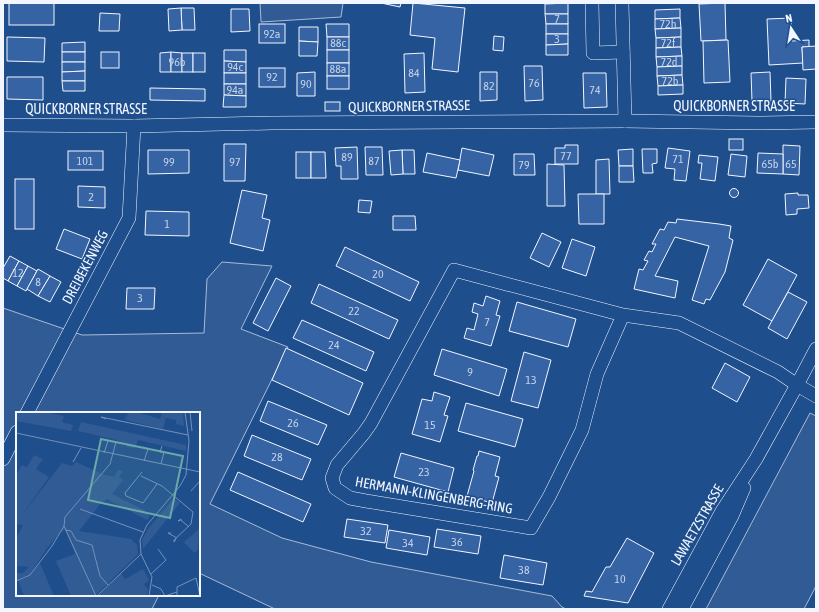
<svg xmlns="http://www.w3.org/2000/svg" width="819" height="612" font-family="'Asap Condensed',sans-serif">
<style>
.built{fill:#305b95;stroke:#a8bbd7}
.building{fill:#3563a3;stroke:#f2f6ff}
.lines{fill:none;stroke-linecap:round;stroke-linejoin:round}
.minor-casing{stroke:#f2f6ff;stroke-width:14}
.minor{stroke:#1f4e8c;stroke-width:13}
.labels{text-anchor:middle;dominant-baseline:central;stroke-width:3;stroke-linejoin:round;paint-order:stroke}
.number-label{font-size:12px;fill:#c3d1e8}
.street-label{font-size:14px;fill:#f2f6ff;stroke:#1f4e8c}
.inset-road{fill:none;stroke:#7391ba;stroke-width:1}
.view{fill:#6aa9a8;fill-opacity:0.15;stroke:#6aa9a8;stroke-width:2}
.inset-edge{fill:none;stroke:#f2f6ff;stroke-width:2}
</style>
<rect width="100%" height="100%" fill="#1f4e8c"/>
<g class="built">
<path d="M260,3H343L341,17L261,22Z"/>
<path d="M222,262L272,266L241,329L288,347L210,504L282,538L371,562L552,596L562,607L566,609H275L199,573V413H17V595H159L152,609H3V308L82,335L204,333L207,279Z"/>
<path d="M810,413L816,416V586L804,609H706Z"/>
</g>
<g class="building">
<rect x="9" y="3" width="45" height="22"/>
<path d="M381,3H401L400,7Z"/>
<path d="M413,3L465,8L458,72L432,69L435,38L410,35Z"/>
<path d="M568,3V14H545V4Z"/>
<path d="M725,3L726,40L701,41L699,4Z"/>
<path d="M181,8H194L195,30H182Z"/>
<path d="M181,8L182,30L169,31L168,9Z"/>
<path d="M231,9H249L250,31L231,32Z"/>
<path d="M680,9V18L655,19V10Z"/>
<path d="M100,13L120,14L119,31H99Z"/>
<path d="M545,14H568V24H546Z"/>
<path d="M680,18L681,28L655,29V19Z"/>
<path d="M791,18L792,41L809,40V47H802L803,63L769,65L767,19Z"/>
<rect x="259" y="24" width="26" height="19"/>
<path d="M326,24H349V37H327Z"/>
<rect x="546" y="24" width="22" height="10"/>
<path d="M299,27H318V42L299,41Z"/>
<path d="M681,28V37L656,38L655,29Z"/>
<path d="M546,34H568V44L546,45Z"/>
<path d="M494,36L504,37L503,51L493,50Z"/>
<path d="M7,37L45,38L44,62L7,61Z"/>
<rect x="327" y="37" width="22" height="13"/>
<path d="M681,37V47L656,48V38Z"/>
<path d="M728,40L730,82L704,83L703,41Z"/>
<path d="M299,41L318,42L317,56H299Z"/>
<path d="M85,42V52H62V43Z"/>
<path d="M568,44V55H546V45Z"/>
<path d="M816,46V69L803,70L802,47Z"/>
<path d="M681,47L682,56L656,57V48Z"/>
<path d="M224,50H246V62L224,61Z"/>
<rect x="327" y="50" width="22" height="13"/>
<rect x="62" y="52" width="23" height="10"/>
<rect x="101" y="52" width="18" height="16"/>
<path d="M171,52V72H160V53Z"/>
<path d="M171,52L182,53V72H171Z"/>
<rect x="182" y="53" width="11" height="19"/>
<rect x="193" y="53" width="12" height="19"/>
<path d="M424,53L425,92L405,93L404,54Z"/>
<path d="M682,56V66L657,67L656,57Z"/>
<path d="M224,61L246,62V73H224Z"/>
<path d="M62,62H85V71L62,72Z"/>
<rect x="327" y="63" width="22" height="13"/>
<path d="M524,66H542L543,100L525,101Z"/>
<path d="M682,66V75L657,76V67Z"/>
<rect x="259" y="68" width="26" height="19"/>
<path d="M85,71V81H62V72Z"/>
<path d="M315,72V96H297V73Z"/>
<path d="M480,72H497V100L480,101Z"/>
<path d="M770,72L771,101H752L751,73Z"/>
<rect x="224" y="73" width="22" height="11"/>
<path d="M583,73H606L607,107L584,108Z"/>
<path d="M682,75L683,85L658,86L657,76Z"/>
<rect x="327" y="76" width="22" height="13"/>
<path d="M7,77H43V100L7,99Z"/>
<path d="M786,78L806,79L805,104L785,103Z"/>
<path d="M62,81H85V91H63Z"/>
<path d="M224,84H246V96L224,95Z"/>
<path d="M683,85V94L658,95V86Z"/>
<path d="M150,88L205,89V101L150,100Z"/>
<path d="M224,95L246,96V107H223Z"/>
<rect x="325" y="102" width="15" height="9"/>
<rect x="729" y="139" width="14" height="11"/>
<path d="M224,144H246L245,181H224Z"/>
<path d="M565,145H578V164H555V148H565Z"/>
<path d="M783,145L800,146L799,175L783,174Z"/>
<path d="M357,147L358,179H341V166H336L335,148Z"/>
<path d="M365,147H382L383,175H366Z"/>
<path d="M462,148L494,155L489,176L458,170Z"/>
<path d="M668,148L690,151L686,181L674,180L675,169L665,168Z"/>
<path d="M633,149V166H619L618,150Z"/>
<path d="M642,149H657V163L652,164L653,173H643Z"/>
<path d="M148,150H189V173L148,174Z"/>
<path d="M402,150H414L415,174H403Z"/>
<path d="M402,150L403,174L391,175L389,151Z"/>
<rect x="68" y="151" width="35" height="19"/>
<rect x="296" y="152" width="15" height="26"/>
<path d="M311,152H325L326,178H311Z"/>
<path d="M427,153L460,160L456,178L423,172Z"/>
<path d="M758,153L783,154V174L757,173Z"/>
<path d="M514,154H534L535,175H514Z"/>
<path d="M731,154L747,156L745,177L728,175Z"/>
<path d="M699,155L718,157L715,181L700,179L702,163H698Z"/>
<path d="M609,159L610,194H596V160Z"/>
<path d="M547,164L564,165L565,206H547Z"/>
<path d="M619,166H633L634,182H619Z"/>
<rect x="15" y="179" width="19" height="50"/>
<path d="M78,186L105,187V208L78,207Z"/>
<circle cx="734" cy="193" r="4.5"/>
<path d="M242,190L267,195L262,218L270,220L263,251L230,243Z"/>
<path d="M798,193V195H808L809,208L797,209V214L786,215L785,194Z"/>
<path d="M578,194H604V224H579Z"/>
<path d="M359,200L372,201L370,213L358,212Z"/>
<path d="M146,211L189,212V236L145,235Z"/>
<path d="M393,216H415L416,230H393Z"/>
<path d="M677,219L719,224L731,226L729,238L733,240L725,272L710,300L706,299L704,304L692,300L709,246L675,237L655,276L678,281L675,298L634,289L639,269L643,270L648,261L644,260L649,251L652,252L656,244H652L660,229L664,230L668,222L676,223Z"/>
<path d="M64,229L90,239L82,259L56,249Z"/>
<path d="M542,233L561,242L549,267L530,258Z"/>
<path d="M572,239L595,247L586,276L562,268Z"/>
<path d="M345,247L419,282L410,301L336,266Z"/>
<path d="M10,256L19,261L8,281L3,278V268Z"/>
<path d="M768,259L797,275L772,321L743,305Z"/>
<path d="M19,261L28,266L17,286L8,281Z"/>
<path d="M28,266L37,271L26,291L17,286Z"/>
<path d="M38,269L50,276L38,296L27,289Z"/>
<path d="M50,276L61,282L50,302L38,296Z"/>
<path d="M276,278L291,286L268,331L253,323Z"/>
<path d="M319,284L398,320L389,339L311,303Z"/>
<path d="M127,288H155L154,309H126Z"/>
<path d="M788,292L807,302L787,339L768,328Z"/>
<path d="M486,296L500,301L496,315L500,316L491,346L464,338L467,328L474,330L478,314L472,312L474,303L483,306Z"/>
<path d="M517,302L576,319L568,347L509,331Z"/>
<path d="M302,320L374,352L366,371L293,338Z"/>
<path d="M286,348L363,383L349,415L272,380Z"/>
<path d="M442,349L507,369L499,396L434,375Z"/>
<path d="M524,352L551,360L538,408L511,401Z"/>
<path d="M725,363L750,377L737,402L712,388Z"/>
<path d="M434,392L450,397L444,415L448,416L440,442L412,434L422,399L432,401Z"/>
<path d="M268,401L327,425L318,445L260,421Z"/>
<path d="M466,403L523,419L515,447L458,431Z"/>
<path d="M252,435L311,459L302,480L244,456Z"/>
<path d="M479,451L500,457L495,476L499,477L492,503L467,496L474,471L473,470L477,456H478Z"/>
<path d="M401,453L454,468L448,492L394,477Z"/>
<path d="M238,472L311,504L303,522L230,490Z"/>
<path d="M347,519L388,525L385,543L344,537Z"/>
<path d="M437,529L481,536L478,554L434,547Z"/>
<path d="M389,530L430,537L427,555L386,548Z"/>
<path d="M627,538L654,553L628,603L584,596L586,591L592,592L606,567H610Z"/>
<path d="M504,555L547,563L543,585L500,578Z"/>
</g>
<g class="lines">
<defs>
<g id="minor">
<path d="M592,3L593,53L623,52"/>
<path d="M622,3L625,121"/>
<path d="M3,125L134,126L272,123L625,121L758,123L816,122"/>
<path d="M623,315L597,374L582,430L549,497L531,528L366,501L350,498L335,488L332,478L337,465L364,433L371,423L454,270L623,315L679,323L778,372L797,385L816,396"/>
<path d="M27,413L129,218L134,126"/>
<path d="M3,459L17,432"/>
<path d="M669,609L722,511L756,459L797,385L816,349"/>
<path d="M682,609L732,516L744,488"/>
</g>
</defs>
<use href="#minor" class="minor-casing"/>
<use href="#minor" class="minor"/>
</g>
<g class="labels">
<g class="number-label">
<text x="557" y="19">7</text>
<text x="668" y="24">72h</text>
<text x="272" y="34">92a</text>
<text x="557" y="39">3</text>
<text x="338" y="43">88c</text>
<text x="668" y="43">72f</text>
<text x="177" y="62">96b</text>
<text x="669" y="62">72d</text>
<text x="235" y="67">94c</text>
<text x="338" y="69">88a</text>
<text x="414" y="73">84</text>
<text x="272" y="77">92</text>
<text x="670" y="81">72b</text>
<text x="534" y="83">76</text>
<text x="306" y="84">90</text>
<text x="489" y="86">82</text>
<text x="235" y="90">94a</text>
<text x="595" y="90">74</text>
<text x="566" y="156">77</text>
<text x="347" y="157">89</text>
<text x="678" y="159">71</text>
<text x="85" y="161">101</text>
<text x="374" y="161">87</text>
<text x="169" y="162">99</text>
<text x="235" y="162">97</text>
<text x="770" y="164">65b</text>
<text x="791" y="164">65</text>
<text x="524" y="165">79</text>
<text x="91" y="197">2</text>
<text x="167" y="224">1</text>
<text x="18" y="273">12</text>
<text x="378" y="274">20</text>
<text x="38" y="282">8</text>
<text x="140" y="298">3</text>
<text x="354" y="311">22</text>
<text x="487" y="322">7</text>
<text x="334" y="345">24</text>
<text x="470" y="372">9</text>
<text x="531" y="380">13</text>
<text x="293" y="423">26</text>
<text x="430" y="425">15</text>
<text x="277" y="457">28</text>
<text x="424" y="472">23</text>
<text x="366" y="531">32</text>
<text x="457" y="542">36</text>
<text x="408" y="543">34</text>
<text x="524" y="570">38</text>
<text x="620" y="579">10</text>
</g>
<g class="street-label">
<text transform="translate(409 106) rotate(-1)">QUICKBORNER STRASSE</text>
<text x="734" y="106">QUICKBORNER STRASSE</text>
<text x="86" y="109">QUICKBORNER STRASSE</text>
<text transform="translate(85 267) rotate(-62)">DREIBEKENWEG</text>
<text transform="translate(434 495) rotate(10)">HERMANN-KLINGENBERG-RING</text>
<text transform="translate(697 525) rotate(-60)">LAWAETZSTRASSE</text>
</g>
</g>
<g transform="translate(16 412)">
<rect width="184" height="184" fill="#1f4e8c"/>
<path d="M4,0H30L48,4L46,10L57,13L55,19L0,9V2ZM110,0V6L112,0H121L144,7L146,0H167L168,14L160,12V8L150,6L147,17L109,8ZM65,10L170,33V39L122,28L119,36L111,35V32L100,28L62,19ZM18,43L27,47L20,57L33,65L6,103L46,51L56,54L60,50L86,62L98,65L102,58L107,59L103,65L107,68L96,82L128,98L134,105L131,108L91,87L85,91L63,119L115,127L121,133L122,142L79,184H55L40,149L59,142L49,118L45,120L31,136L14,162L0,168V161H7L13,155L0,154V127L7,113L1,112L0,110V63L6,53L11,55ZM158,86L164,91L127,137L126,128L132,117ZM183,117L182,138L178,141L168,130ZM24,151L38,184H8L2,168L11,165ZM127,157L133,168L128,172L132,178L131,184H82L105,161L109,167Z" fill="#305b95"/>
<path class="inset-road" d="M174,0L176,19M90,7L85,5L172,23M0,21L184,60M127,35L132,37L128,49M88,41L92,29M57,50L65,36M145,52L148,40H144L146,34M126,60L109,81L110,84L127,91L141,72M125,64L146,74L177,100L175,112L158,128V130L160,127M175,79L184,69M64,97L127,120M165,108L162,109L165,107V108L166,109L173,115M48,114L80,184M50,118L55,119L60,128L76,133L84,164L92,173M155,121H152L161,126M135,162L150,148L142,137M0,169L14,163L36,134L48,114L49,105L94,52L100,30M136,173L145,177L149,184M81,184L125,142M133,184L136,165L125,142L124,128L131,113L164,74L170,63L173,29L169,0M149,184L161,180M161,184V175L180,166L184,184"/>
<path class="view" d="M85,27L167,44L154,106L72,88Z"/>
<rect width="184" height="184" class="inset-edge"/>
</g>
<rect width="819" height="612" fill="none" stroke="#f2f6ff" stroke-width="8"/>
<g transform="translate(791 28) rotate(348)" stroke="#1f4e8c" stroke-width="3" paint-order="stroke">
<path d="M0-3L7 15L0 10L-7 15Z" fill="#f2f6ff"/>
<text y="-6" font-size="11" font-weight="bold" text-anchor="middle" fill="#f2f6ff">N</text>
</g>
</svg>
